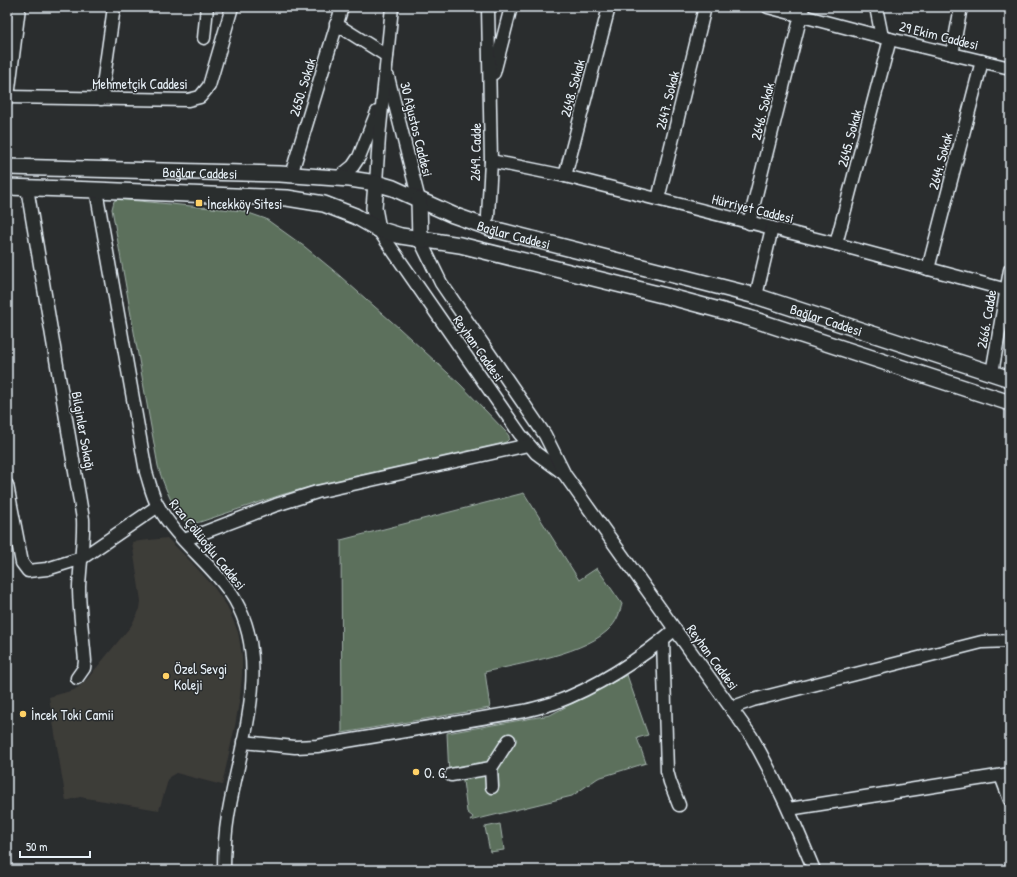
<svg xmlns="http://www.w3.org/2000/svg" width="1017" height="877" font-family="'Patrick Hand',sans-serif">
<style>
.built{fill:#3e3c39}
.green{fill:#5b705c;stroke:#a2b0aa}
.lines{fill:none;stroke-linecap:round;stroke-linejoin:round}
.minor-casing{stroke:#e8f1f8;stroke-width:15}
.major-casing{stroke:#e8f1f8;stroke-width:18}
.minor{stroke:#2a2d2e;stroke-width:12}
.major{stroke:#2a2d2e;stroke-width:15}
.poi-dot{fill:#ffd166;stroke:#2a2d2e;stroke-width:1.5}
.labels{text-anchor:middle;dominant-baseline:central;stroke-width:3;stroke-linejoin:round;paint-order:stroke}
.street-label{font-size:14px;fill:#e8f1f8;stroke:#2a2d2e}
.poi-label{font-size:14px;fill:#e8f1f8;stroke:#2a2d2e;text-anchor:start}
</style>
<rect width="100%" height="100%" fill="#2a2d2e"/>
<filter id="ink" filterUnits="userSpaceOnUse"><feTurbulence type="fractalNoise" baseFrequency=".025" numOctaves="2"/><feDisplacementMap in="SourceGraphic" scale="8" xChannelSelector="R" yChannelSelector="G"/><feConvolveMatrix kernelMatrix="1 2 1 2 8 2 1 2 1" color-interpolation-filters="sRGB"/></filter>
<g filter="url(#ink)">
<path class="built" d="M167,538L192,563L213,586L227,606L238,632L242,656V674L240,696L235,726L222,785L176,773L169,777L159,810L80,797L66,801L49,697L74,690L80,686L88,678L131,626L140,609L141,601L132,542Z"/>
<g class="green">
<path d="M118,199L243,211L266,219L305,247L333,270L399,328L460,384L506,432L509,436V439L506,442L499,444L316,485L281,495L200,522C196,523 192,524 187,522C176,518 161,478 158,466L112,209L114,201Z"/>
<path d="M524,493L579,580L597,568L622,604C620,611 618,619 612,626C588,654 521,663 485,672L490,708L342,733L341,540Z"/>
<path d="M627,675L648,735L637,738L646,763L598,778L572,796L470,821L473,817L467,812L463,781L449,777L447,733L550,715Z"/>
<path d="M500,824L504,850L490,852L485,827Z"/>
</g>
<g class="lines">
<defs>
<g id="minor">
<path d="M768,7L890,39L1010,68"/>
<path d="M876,7L882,37"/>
<path d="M336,24L387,56"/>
<path d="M204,38L207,7"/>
<path d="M952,54L961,7"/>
<path d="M494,73L511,7"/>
<path d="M388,77L419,200"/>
<path d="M7,97L188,100L200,97L209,86L232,7"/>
<path d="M8,97L19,7"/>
<path d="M101,99L114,7"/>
<path d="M491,161L565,176L836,244L1007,290"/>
<path d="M291,175L342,7"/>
<path d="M565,176L609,7"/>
<path d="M338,178L353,166L359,157L377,112"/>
<path d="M376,183L379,137L392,7"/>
<path d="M27,188L83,519C84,542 80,564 79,587C79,611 83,636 85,661L84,668L77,678"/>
<path d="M96,190L146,472C150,484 152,496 158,506C178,542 214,565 235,600C273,666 239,746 228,816C225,834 224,852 224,870"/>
<path d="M658,199L705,7"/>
<path d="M488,216L491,161L488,7"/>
<path d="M749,223L803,7"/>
<path d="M378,229L520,434L536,453L563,473"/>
<path d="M420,240L441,283L545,435L565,475L751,736C776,779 795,824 814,870"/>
<path d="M836,244L890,39"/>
<path d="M928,269L982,61"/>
<path d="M756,296L772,228"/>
<path d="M992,373L1010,270"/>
<path d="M7,485L22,563L28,571L47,569L82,558L158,506"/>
<path d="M184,540L276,505L317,492L528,445"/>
<path d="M663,640L667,771L670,782L679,805"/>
<path d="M732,710L739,705L753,700L982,642L1010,641"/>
<path d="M243,742L295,747L317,746L524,711C534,709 544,706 554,703C594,689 642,658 674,630"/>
<path d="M491,768L492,787"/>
<path d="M451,775L491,768L509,740"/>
<path d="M1001,776L1010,800"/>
<path d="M789,809L1010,774"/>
</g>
<g id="major">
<path id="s1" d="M7,167L280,174L350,179L376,183L393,188L453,215L493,229L756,296L1010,379"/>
<path d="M376,183L374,208L378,229"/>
<path d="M7,187L96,190L234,196L287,198L324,204L355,216L378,229L401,236L460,245L678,299L749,318L1010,403"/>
<path d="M419,200L420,240"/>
</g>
</defs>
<use href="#minor" class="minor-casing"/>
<use href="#major" class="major-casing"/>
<use href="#minor" class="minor"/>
<use href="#major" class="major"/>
</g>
</g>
<g class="poi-dot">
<rect x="195" y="199" width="8" height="8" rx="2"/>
<circle cx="166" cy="676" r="4"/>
<circle cx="23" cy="714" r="4"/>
<circle cx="416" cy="772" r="4"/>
</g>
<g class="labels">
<g class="street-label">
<text transform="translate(939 35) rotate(14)">29 Ekim Caddesi</text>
<text x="140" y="83">Mehmetçik Caddesi</text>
<text transform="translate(302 87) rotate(-73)">2650. Sokak</text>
<text transform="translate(572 88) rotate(-75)">2648. Sokak</text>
<text transform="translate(667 100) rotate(-76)">2647. Sokak</text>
<text transform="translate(762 111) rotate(-76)">2646. Sokak</text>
<text transform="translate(417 129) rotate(76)">30 Ağustos Caddesi</text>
<text transform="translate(849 138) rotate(-75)">2645. Sokak</text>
<text transform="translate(475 152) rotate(-89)">2649. Cadde</text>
<text transform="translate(940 161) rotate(-75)">2644. Sokak</text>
<text stroke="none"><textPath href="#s1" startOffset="193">Bağlar Caddesi</textPath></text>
<text transform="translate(753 208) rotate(14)">Hürriyet Caddesi</text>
<text stroke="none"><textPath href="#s1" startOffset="517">Bağlar Caddesi</textPath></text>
<text stroke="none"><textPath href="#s1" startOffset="841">Bağlar Caddesi</textPath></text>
<text transform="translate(986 319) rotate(-80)">2666. Cadde</text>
<text transform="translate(479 348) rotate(55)">Reyhan Caddesi</text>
<text transform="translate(84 431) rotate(80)">Bilginler Sokağı</text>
<text transform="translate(208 544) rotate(51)">Rıza Çöllüoğlu Caddesi</text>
<text transform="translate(713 657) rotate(54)">Reyhan Caddesi</text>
</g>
<g class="poi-label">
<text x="207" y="203">İncekköy Sitesi</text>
<text x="174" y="668">Özel Sevgi<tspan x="174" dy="16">Koleji</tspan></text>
<text x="31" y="714">İncek Toki Camii</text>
<text x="424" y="772">O. G.</text>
</g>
</g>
<rect width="1017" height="877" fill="none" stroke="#2a2d2e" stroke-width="24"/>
<rect x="12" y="12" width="993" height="853" fill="none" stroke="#e8f1f8" stroke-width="1.5" filter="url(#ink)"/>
<path d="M20 851v6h70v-6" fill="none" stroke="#e8f1f8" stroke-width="2"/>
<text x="26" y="851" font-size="12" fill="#e8f1f8" stroke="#2a2d2e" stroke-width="3" paint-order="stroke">50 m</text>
</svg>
